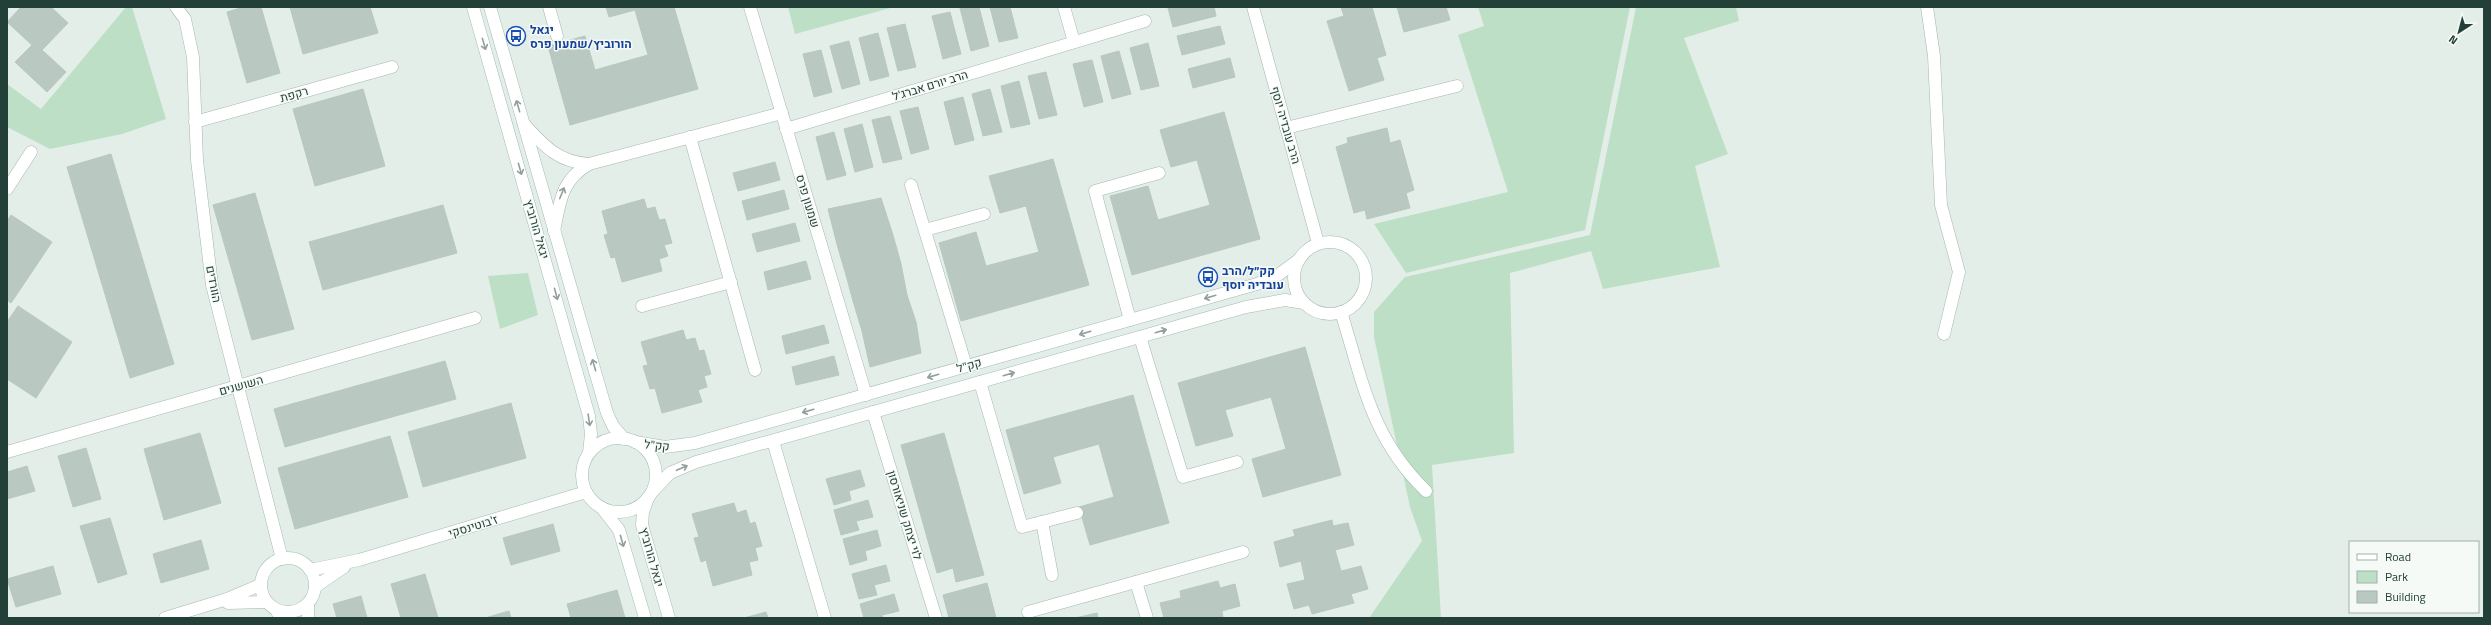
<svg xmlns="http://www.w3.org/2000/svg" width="2491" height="625" font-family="'Titillium Web',Heebo,sans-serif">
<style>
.green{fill:#bddfc6}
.building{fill:#b9c9c2;stroke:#b6c8c0}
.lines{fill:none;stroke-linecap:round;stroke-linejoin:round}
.lane-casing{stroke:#a6b6b0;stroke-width:13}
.street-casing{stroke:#a6b6b0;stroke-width:13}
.secondary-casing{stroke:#a2bab1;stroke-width:13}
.lane{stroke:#fff;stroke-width:12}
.street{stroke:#fff;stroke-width:12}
.secondary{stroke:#fff;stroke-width:12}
.oneway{stroke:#91a09c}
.labels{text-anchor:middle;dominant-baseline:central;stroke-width:3;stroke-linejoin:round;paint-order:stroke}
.transit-label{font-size:12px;font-weight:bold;fill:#164399;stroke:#f5faf7;text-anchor:start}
.street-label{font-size:12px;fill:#234038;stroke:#f5faf7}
</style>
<rect width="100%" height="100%" fill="#e4eee9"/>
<g class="green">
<path d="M126,7H132L166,119L122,134L50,149L7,127V84L41,109Z"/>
<path d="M788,7H894L795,34Z"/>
<path d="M1478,7H1630L1585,230L1406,273L1374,224L1508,192L1458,35L1484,26Z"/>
<path d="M1636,7H1736L1739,21L1684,38L1728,154L1695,166L1720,267L1603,289L1591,251L1510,273L1514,453L1432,465L1441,618H1369L1422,541L1410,507L1374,337V312L1405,277L1590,235Z"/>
<path d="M528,273L538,315L500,329L488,276Z"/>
</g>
<g class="building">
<path d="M21,7H51L68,23L42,50L66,72L47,92L15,62L32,45L7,22Z"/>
<path d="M244,7H261L280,73L247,83L227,12Z"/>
<path d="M290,7H370L378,33L303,54Z"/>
<path d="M606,7H674L698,89L570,125L548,46L585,36L595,70L648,55L635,10L609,17Z"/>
<path d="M979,7L989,46L971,51L960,8Z"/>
<path d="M990,7H1010L1018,38L999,42Z"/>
<path d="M1173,7H1214L1216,16L1173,27L1168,8Z"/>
<path d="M1341,7H1372L1386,55L1377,58L1384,80L1349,91L1327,21L1344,16Z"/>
<path d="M1397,7H1446L1450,20L1404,32Z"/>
<path d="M950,12L961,54L943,59L932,16Z"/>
<path d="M905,24L916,67L898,71L887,28Z"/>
<path d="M1220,26L1225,44L1182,55L1177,36Z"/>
<path d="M878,33L889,76L870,81L859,38Z"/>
<path d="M849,41L860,84L842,89L830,46Z"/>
<path d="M1148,43L1159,86L1141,90L1130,48Z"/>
<path d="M821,50L832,92L814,97L803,54Z"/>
<path d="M1119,51L1131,94L1112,99L1101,56Z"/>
<path d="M1230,58L1235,77L1193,88L1188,69Z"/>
<path d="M1092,60L1103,102L1084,107L1073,64Z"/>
<path d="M1046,72L1057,115L1039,119L1028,76Z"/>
<path d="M1019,81L1030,124L1011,128L1001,86Z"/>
<path d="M363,89L385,166L315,186L293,109Z"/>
<path d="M990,89L1002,132L983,136L972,94Z"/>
<path d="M963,97L974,140L955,145L944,102Z"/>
<path d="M918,107L929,149L911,154L900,111Z"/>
<path d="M1224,112L1260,239L1132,275L1110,196L1148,186L1158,220L1210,205L1197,160L1171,167L1160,130Z"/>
<path d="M890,116L902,159L883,163L872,120Z"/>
<path d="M862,124L873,167L855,172L844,129Z"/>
<path d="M1387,128L1390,143L1400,140L1414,190L1406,193L1410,208L1367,219L1365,210L1354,213L1336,147L1348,143L1347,138Z"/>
<path d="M834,132L846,175L827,180L816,137Z"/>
<path d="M111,154L174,364L130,378L67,167Z"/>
<path d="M1053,159L1089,285L961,321L939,243L976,232L986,266L1039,252L1026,206L1000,213L989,176Z"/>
<path d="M775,162L780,180L738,191L733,173Z"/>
<path d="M784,190L789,209L747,220L742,201Z"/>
<path d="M255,193L294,329L252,340L213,205Z"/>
<path d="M881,198L893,235L838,248L828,209Z"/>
<path d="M644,199L647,209L655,207L659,220L665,219L672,243L664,245L668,256L659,259L662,271L622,282L615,257L611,258L604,235L608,234L602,211Z"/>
<path d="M443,205L457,253L323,290L309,242Z"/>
<path d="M11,215L52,242L11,303L7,300V221Z"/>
<path d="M795,223L800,241L757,252L752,234Z"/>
<path d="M893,235L901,264L846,275L838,248Z"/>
<path d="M806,261L811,279L768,290L764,272Z"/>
<path d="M901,264L907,295L853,301L846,275Z"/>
<path d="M907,295L916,322L862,331L853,301Z"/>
<path d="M18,306L72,342L36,398L7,379V322Z"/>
<path d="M916,322L921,353L870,367L862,331Z"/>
<path d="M824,325L829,343L786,354L782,336Z"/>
<path d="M683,330L686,340L695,338L699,351L704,350L711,374L704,376L707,387L698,390L702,402L662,413L655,388L650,389L643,366L648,365L641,342Z"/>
<path d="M1305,347L1341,475L1263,497L1252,459L1286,449L1271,397L1225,410L1233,436L1196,446L1178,383Z"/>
<path d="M834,356L839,375L796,385L792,367Z"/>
<path d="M445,361L456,399L285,447L274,409Z"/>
<path d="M1133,395L1169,523L1090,545L1079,507L1114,497L1099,444L1053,457L1061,483L1024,494L1006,430Z"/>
<path d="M511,403L526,458L423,487L408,432Z"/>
<path d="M200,433L221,503L164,520L144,449Z"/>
<path d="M944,433L984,575L956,582L953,568L937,573L901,445Z"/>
<path d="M390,436L408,497L295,529L278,468Z"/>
<path d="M86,448L101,499L73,507L58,456Z"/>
<path d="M27,466L35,491L7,499V472Z"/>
<path d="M860,470L865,486L849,491L851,500L834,505L826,479Z"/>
<path d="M868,500L873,517L856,521L859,530L841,535L834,510Z"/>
<path d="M734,503L737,513L746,510L750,524L755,522L762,546L755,548L758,560L749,562L752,575L713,586L706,560L701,562L694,538L699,537L692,514Z"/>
<path d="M110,518L127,574L98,583L80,526Z"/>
<path d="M1332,520L1333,526L1348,523L1354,545L1335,550L1341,571L1361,566L1368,589L1351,594L1354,603L1312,614L1309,605L1294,609L1287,584L1305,580L1301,561L1280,567L1274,542L1295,536L1293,530Z"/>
<path d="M553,524L560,551L511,565L503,538Z"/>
<path d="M877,530L881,546L865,551L867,560L850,565L843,539Z"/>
<path d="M201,540L209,569L161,583L153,554Z"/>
<path d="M886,565L890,581L874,585L877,595L859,599L852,574Z"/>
<path d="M53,566L61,594L16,607L7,579Z"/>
<path d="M425,574L438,618H401L391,584Z"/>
<path d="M1218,581L1220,588L1235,584L1240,606L1222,611L1223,618H1164L1160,603L1181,598L1180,591Z"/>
<path d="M987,583L996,618H949L943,595Z"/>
<path d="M617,590L625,618H571L567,604Z"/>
<path d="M894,594L899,611L882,615L883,618H864L860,604Z"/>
<path d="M361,596L367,618H337L333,604Z"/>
<path d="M509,611L511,618H485Z"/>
<path d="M766,612L768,618H744Z"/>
<path d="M1097,613L1098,618H1075Z"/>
</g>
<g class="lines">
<defs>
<g id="lane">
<path d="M549,7L557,36"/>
<path d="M1927,7L1934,56L1941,205L1959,272L1944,334"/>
<path d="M690,137L755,370"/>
<path d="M911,185L966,366"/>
<path d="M7,189L31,152"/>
<path d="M925,230L984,214"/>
<path d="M642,306L731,282"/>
<path d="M1130,320L1095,191L1159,173"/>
<path d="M1140,337L1183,477L1237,462"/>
<path d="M980,382L1022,527L1077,513"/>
<path d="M773,441L825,618"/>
<path d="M1042,522L1052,575"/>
<path d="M1136,582L1147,618"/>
<path d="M1028,612L1243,552"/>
</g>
<g id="street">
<path d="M176,7L185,19L193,57L197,160L212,285L282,559"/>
<path d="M750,7L866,395"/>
<path d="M1064,7L1074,42"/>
<path d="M1253,7L1318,243"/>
<path d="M195,122L392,67"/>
<path d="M524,124C544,146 558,162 589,164"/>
<path d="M1286,128L1457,86"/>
<path d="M786,129L1145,21"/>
<path d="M554,231C560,202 561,180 589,164L782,113"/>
<path d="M1341,312C1363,382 1371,438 1426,491"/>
<path d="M873,412L936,618"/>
<path d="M7,452L475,318"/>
<path d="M276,610L281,618"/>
<path d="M308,618V604"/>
</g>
<g id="secondary">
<path d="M473,7L589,416L591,434L589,453"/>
<path d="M490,7L607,413L613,426L624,439"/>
<circle cx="1330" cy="278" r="36"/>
<circle cx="619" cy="475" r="37"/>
<path d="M635,442L665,447L695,443L1257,284L1278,275L1297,261"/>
<path d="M652,492L670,473L696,462L1246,307L1285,300L1304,303"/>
<path d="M648,498L643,512L642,525L669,618"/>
<path d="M602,508L619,530L645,618"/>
<circle cx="288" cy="585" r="27"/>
<path d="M310,570L359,560L586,492"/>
<path d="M315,587L344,567"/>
<path d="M228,603L266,602"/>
<path d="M165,618L227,599L260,585"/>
</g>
</defs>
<use href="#lane" class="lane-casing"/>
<use href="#street" class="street-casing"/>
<use href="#secondary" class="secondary-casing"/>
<use href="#lane" class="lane"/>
<use href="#street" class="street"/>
<use href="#secondary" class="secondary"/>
</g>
<defs><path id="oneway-shaft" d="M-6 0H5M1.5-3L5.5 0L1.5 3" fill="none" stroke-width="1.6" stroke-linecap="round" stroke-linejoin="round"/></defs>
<g class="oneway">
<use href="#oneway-shaft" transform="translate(484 44) rotate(74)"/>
<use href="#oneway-shaft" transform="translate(518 106) rotate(-106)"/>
<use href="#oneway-shaft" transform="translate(520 169) rotate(74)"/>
<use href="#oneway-shaft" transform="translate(562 193) rotate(-68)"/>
<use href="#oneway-shaft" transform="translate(556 294) rotate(75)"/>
<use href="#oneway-shaft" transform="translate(1210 297) rotate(164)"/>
<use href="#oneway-shaft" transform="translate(1161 331) rotate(-16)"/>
<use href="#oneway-shaft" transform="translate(1085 333) rotate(164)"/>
<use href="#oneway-shaft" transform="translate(594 365) rotate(-106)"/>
<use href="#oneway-shaft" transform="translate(1009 374) rotate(-16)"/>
<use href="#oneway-shaft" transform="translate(933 376) rotate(164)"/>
<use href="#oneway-shaft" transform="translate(808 411) rotate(164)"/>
<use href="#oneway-shaft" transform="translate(589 420) rotate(81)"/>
<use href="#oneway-shaft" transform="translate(682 468) rotate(-23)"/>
<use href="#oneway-shaft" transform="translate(622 541) rotate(74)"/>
</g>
<defs>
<symbol id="bus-ring" viewBox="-11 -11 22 22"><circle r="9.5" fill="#f5faf7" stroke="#1a4fb4" stroke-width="1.5"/><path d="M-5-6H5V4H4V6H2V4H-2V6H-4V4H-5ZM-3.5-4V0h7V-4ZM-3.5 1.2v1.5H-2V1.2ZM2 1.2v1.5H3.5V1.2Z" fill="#1a4fb4"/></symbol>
</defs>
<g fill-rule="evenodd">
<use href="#bus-ring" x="505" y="25" width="22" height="22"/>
<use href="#bus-ring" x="1197" y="266" width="22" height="22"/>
</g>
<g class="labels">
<g class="transit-label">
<text x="530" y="29">יגאל<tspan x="530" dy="14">הורוביץ/שמעון פרס</tspan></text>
<text x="1222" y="270">קק״ל/הרב<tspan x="1222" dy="14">עובדיה יוסף</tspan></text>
</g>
<g class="street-label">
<text transform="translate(930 85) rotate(-17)">הרב יורם אברג'ל</text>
<text transform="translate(294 94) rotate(-16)">רקפת</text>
<text transform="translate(1286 125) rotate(74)">הרב עובדיה יוסף</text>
<text transform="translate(808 201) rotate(73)">שמעון פרס</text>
<text transform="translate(537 229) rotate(74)">יגאל הורוביץ</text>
<text transform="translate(214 284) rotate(79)">הוורדים</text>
<text transform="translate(969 365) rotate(-16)">קק"ל</text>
<text transform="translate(241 385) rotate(-16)">השושנים</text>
<text transform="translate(657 445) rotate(6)">קק"ל</text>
<text transform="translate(905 515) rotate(73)">לוי יצחק שניאורסון</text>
<text transform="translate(473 526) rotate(-17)">ז'בוטינסקי</text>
<text transform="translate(652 557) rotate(75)">יגאל הורוביץ</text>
</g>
</g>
<rect width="2491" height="625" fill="none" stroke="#234038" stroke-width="16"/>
<rect x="2349" y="541" width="130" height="72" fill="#f5faf7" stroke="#a1b0ab"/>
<rect x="2357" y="554" width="20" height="6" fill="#ffffff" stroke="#a1b0ab"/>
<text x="2385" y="561" font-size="12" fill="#234038">Road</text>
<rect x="2357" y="571" width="20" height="12" fill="#bddfc6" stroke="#a1b0ab"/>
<text x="2385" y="581" font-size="12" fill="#234038">Park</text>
<rect x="2357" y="591" width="20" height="12" fill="#b9c9c2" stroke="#a1b0ab"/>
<text x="2385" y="601" font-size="12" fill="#234038">Building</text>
<g transform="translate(2459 32) rotate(216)" stroke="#f5faf7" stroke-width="3" paint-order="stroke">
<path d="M0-3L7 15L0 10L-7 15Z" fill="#234038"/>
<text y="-6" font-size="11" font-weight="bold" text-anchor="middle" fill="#234038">N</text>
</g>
</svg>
